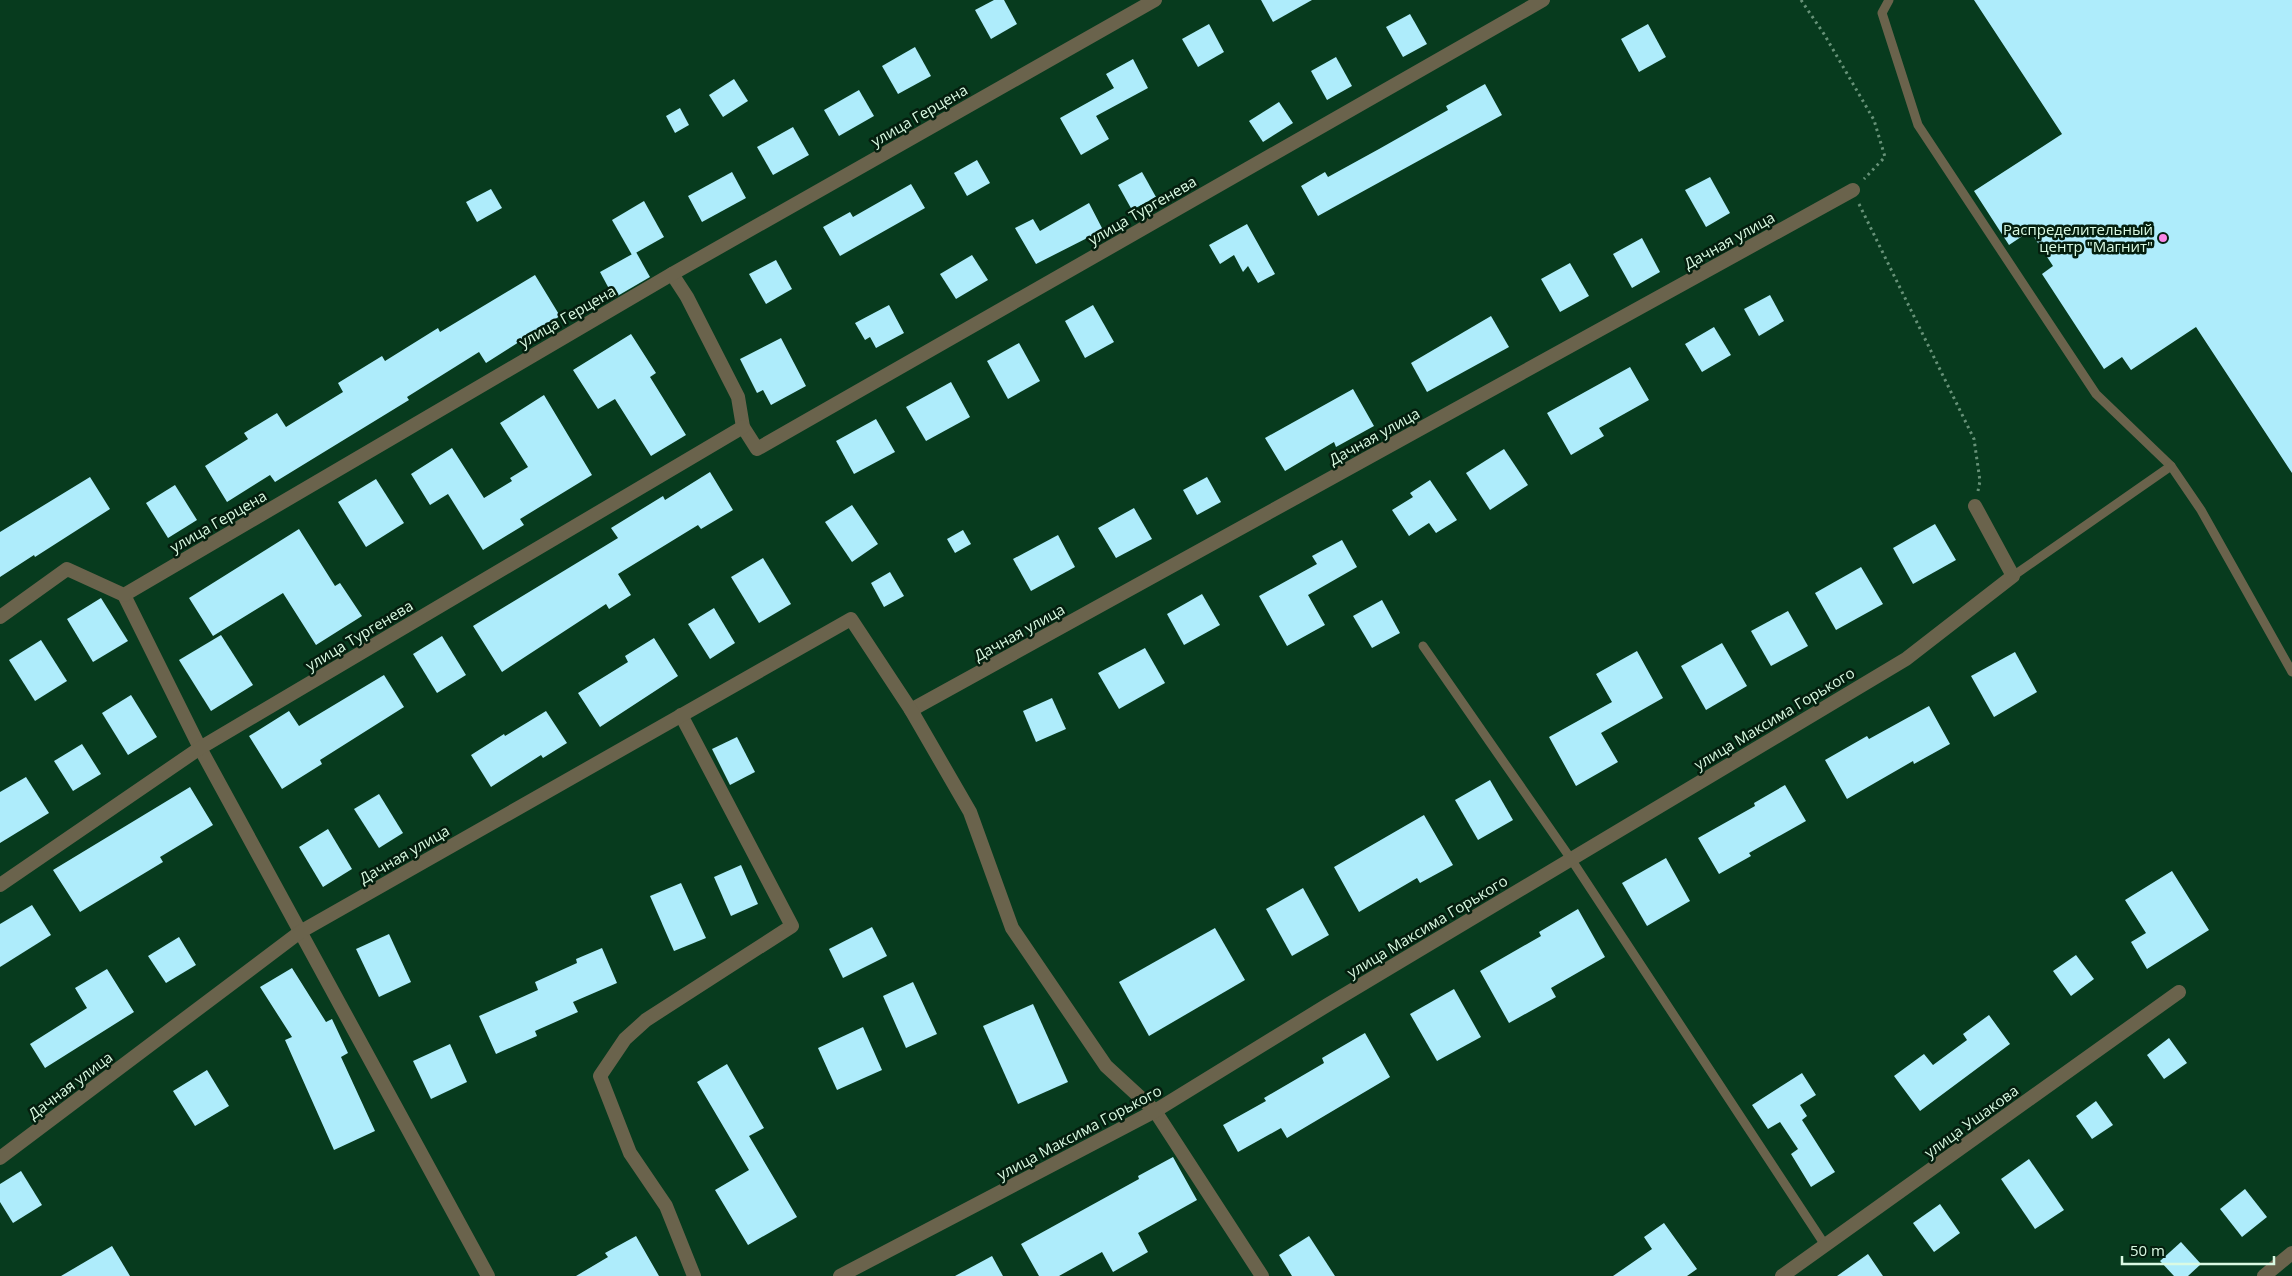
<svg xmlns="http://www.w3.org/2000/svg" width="2292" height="1276" font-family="'Open Sans',sans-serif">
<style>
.building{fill:#aeecfb}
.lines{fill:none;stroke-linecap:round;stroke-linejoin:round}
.path{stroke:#679278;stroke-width:3;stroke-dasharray:2.5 4;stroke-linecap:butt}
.service{stroke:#6a634c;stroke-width:9}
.minor{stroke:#6a634c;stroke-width:14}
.poi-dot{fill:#fa87e7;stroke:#041e0e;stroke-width:2}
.labels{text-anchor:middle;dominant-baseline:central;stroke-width:5;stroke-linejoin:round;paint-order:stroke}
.street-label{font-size:15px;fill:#dafae3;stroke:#041e0e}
.poi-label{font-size:15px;fill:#dafae3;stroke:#041e0e;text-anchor:end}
</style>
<rect width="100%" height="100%" fill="#073b1e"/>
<g class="building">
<path d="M994,0H1004L1017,24L991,39L975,10Z"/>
<path d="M1261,0H1312L1273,22Z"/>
<path d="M1974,0H2292V473L2196,327L2131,370L2122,357L2104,369L2042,274L2053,266L2030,231L2009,245L1974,191L2062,134Z"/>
<path d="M1410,14L1427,44L1403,57L1386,27Z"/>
<path d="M1209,24L1224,52L1198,67L1182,39Z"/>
<path d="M1648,24L1666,57L1639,72L1621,39Z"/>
<path d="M915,47L931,76L898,94L882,66Z"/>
<path d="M1336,57L1352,86L1327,100L1311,71Z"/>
<path d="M1133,59L1148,88L1096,116L1109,139L1081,155L1060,118L1114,88L1106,74Z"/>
<path d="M734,79L748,101L723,117L709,95Z"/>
<path d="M1485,84L1502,115L1318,216L1301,186L1325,172L1328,177L1379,149L1448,110L1446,106Z"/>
<path d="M859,90L874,116L839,136L824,110Z"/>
<path d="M1279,102L1293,123L1263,142L1249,121Z"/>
<path d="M680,108L689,125L675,133L666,116Z"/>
<path d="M793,127L809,155L773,175L757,147Z"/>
<path d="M977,160L990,183L967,196L954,173Z"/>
<path d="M732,172L746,198L702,222L688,196Z"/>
<path d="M1142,172L1156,197L1132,210L1118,185Z"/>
<path d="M1710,177L1730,213L1706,227L1685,190Z"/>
<path d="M911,184L925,208L840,256L823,227L850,212L853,217Z"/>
<path d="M491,189L502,208L477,222L466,202Z"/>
<path d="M644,201L664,237L632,255L612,220Z"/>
<path d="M1089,203L1103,230L1036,264L1015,228L1033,219L1040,231Z"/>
<path d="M1247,224L1275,274L1258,283L1248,266L1243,272L1234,255L1220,264L1209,245Z"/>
<path d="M1642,238L1660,272L1632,288L1613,254Z"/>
<path d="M636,252L650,277L614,298L600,272Z"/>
<path d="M972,255L988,280L956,299L940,274Z"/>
<path d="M776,260L792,289L766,304L749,274Z"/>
<path d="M1570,263L1589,296L1560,312L1541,279Z"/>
<path d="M535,275L560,316L486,363L479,352L407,397L409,400L275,482L270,475L227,502L205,466L248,439L244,433L277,413L286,427L343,392L338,383L382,356L385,361L438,328L440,332Z"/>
<path d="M1770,295L1784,321L1759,336L1744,309Z"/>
<path d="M889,305L904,333L876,348L870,337L865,340L855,323Z"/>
<path d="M1093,305L1114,342L1085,358L1065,321Z"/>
<path d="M1491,316L1509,347L1427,392L1411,363Z"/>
<path d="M1714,327L1731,355L1702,372L1685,344Z"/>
<path d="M631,334L656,373L650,377L686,435L651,456L615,399L598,409L573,370Z"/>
<path d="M781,338L806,386L771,405L763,390L757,393L740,359Z"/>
<path d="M1019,343L1040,381L1008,399L987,361Z"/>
<path d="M1630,367L1649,400L1599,428L1604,436L1571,455L1547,413Z"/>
<path d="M951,382L970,417L926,441L906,407Z"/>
<path d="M1353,389L1374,426L1336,447L1334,442L1285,471L1265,438Z"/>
<path d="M544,395L592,475L520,519L524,525L483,550L448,494L430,505L411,474L452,448L484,498L512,481L510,478L528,467L500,423Z"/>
<path d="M876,419L895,452L854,474L836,441Z"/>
<path d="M1504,449L1528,485L1490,510L1466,473Z"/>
<path d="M710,472L733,510L701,529L698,525L618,574L631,595L609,609L606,604L502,672L473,626L618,538L611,528L663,496L665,500Z"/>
<path d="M90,477L110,509L35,557L34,555L0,577V532Z"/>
<path d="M1207,477L1221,502L1197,515L1183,490Z"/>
<path d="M376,479L404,523L366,547L338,502Z"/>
<path d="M1430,480L1457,520L1436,533L1429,523L1409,536L1392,510L1413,497L1410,493Z"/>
<path d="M175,485L197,520L168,538L146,503Z"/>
<path d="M852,505L878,544L852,562L825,522Z"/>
<path d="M1134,508L1152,539L1116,558L1098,528Z"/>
<path d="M1935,524L1956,560L1913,584L1893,548Z"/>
<path d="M299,529L335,586L340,583L362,616L316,645L283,593L213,636L189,598Z"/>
<path d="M963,530L971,544L955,553L947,539Z"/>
<path d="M1058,535L1075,567L1031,591L1013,559Z"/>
<path d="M1342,540L1357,567L1308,595L1325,625L1287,646L1259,596L1317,564L1312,556Z"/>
<path d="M763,558L791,604L759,623L731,577Z"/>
<path d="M1861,567L1883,604L1836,630L1815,593Z"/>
<path d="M890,572L904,596L884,607L871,583Z"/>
<path d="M1202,594L1220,625L1184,645L1167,614Z"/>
<path d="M101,598L128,641L93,662L67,619Z"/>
<path d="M1382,600L1400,633L1372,648L1353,616Z"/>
<path d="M714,608L735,643L710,659L688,624Z"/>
<path d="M1788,611L1808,646L1771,666L1751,631Z"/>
<path d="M221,635L253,685L211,711L179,660Z"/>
<path d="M442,636L466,675L437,693L413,654Z"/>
<path d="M654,638L678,676L600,727L578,693L628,662L625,656Z"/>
<path d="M41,640L67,681L35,701L9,660Z"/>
<path d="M1722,643L1747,686L1706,710L1681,666Z"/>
<path d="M1145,648L1165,683L1119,709L1098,673Z"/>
<path d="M1637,651L1663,698L1601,733L1618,762L1576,786L1549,737L1612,702L1596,674Z"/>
<path d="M2015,652L2037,692L1994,717L1971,676Z"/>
<path d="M384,675L404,707L320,760L322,764L282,789L249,736L289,711L299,726Z"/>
<path d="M131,695L157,737L128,755L102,713Z"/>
<path d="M1052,698L1066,729L1036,742L1023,711Z"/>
<path d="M1929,706L1950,744L1914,764L1913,761L1847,799L1825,760L1867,736L1869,739Z"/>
<path d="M546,711L567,743L543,758L541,755L491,787L471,755L504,734L505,736Z"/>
<path d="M737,737L755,772L730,785L712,749Z"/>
<path d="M82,744L101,774L73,791L54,761Z"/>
<path d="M26,777L49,813L0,843V792Z"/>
<path d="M1490,780L1513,820L1478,840L1455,800Z"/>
<path d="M1785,785L1806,821L1749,853L1751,856L1719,874L1698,838L1755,806L1754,803Z"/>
<path d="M190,787L213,825L160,857L163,862L80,912L53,870Z"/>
<path d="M379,794L403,833L379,848L354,809Z"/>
<path d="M1424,815L1453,865L1420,883L1417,878L1359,912L1334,867Z"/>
<path d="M328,829L352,869L323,887L299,847Z"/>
<path d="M1666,858L1690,901L1647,926L1622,883Z"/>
<path d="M741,865L758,904L731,916L714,877Z"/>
<path d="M2172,871L2209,930L2147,969L2131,942L2146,933L2125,900Z"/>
<path d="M681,883L706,938L674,951L650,896Z"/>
<path d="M1303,888L1329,935L1292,956L1266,909Z"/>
<path d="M32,905L51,935L0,967V924Z"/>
<path d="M1578,909L1605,957L1551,988L1556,997L1509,1023L1480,971L1541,936L1539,932Z"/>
<path d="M872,927L887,956L843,978L829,949Z"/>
<path d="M1215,928L1245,980L1149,1036L1119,982Z"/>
<path d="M389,934L411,982L379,997L356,949Z"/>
<path d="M179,937L196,965L166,983L148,956Z"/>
<path d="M602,948L617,983L573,1002L578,1012L535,1031L537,1036L496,1054L479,1016L538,990L535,982L577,963L576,959Z"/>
<path d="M2076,955L2094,979L2071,996L2053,971Z"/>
<path d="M292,968L326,1022L332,1019L348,1053L341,1057L375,1131L334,1150L285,1040L292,1037L260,987Z"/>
<path d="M107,969L134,1012L45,1068L30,1044L87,1008L75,988Z"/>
<path d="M913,982L937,1034L906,1048L883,996Z"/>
<path d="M1454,989L1481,1037L1437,1061L1410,1014Z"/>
<path d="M1033,1004L1068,1082L1018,1104L983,1026Z"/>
<path d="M1989,1015L2010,1044L1920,1111L1894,1076L1924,1054L1933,1065L1967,1040L1963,1034Z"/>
<path d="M863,1027L882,1070L837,1090L818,1048Z"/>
<path d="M1365,1033L1390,1077L1287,1138L1281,1128L1238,1152L1223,1125L1266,1101L1264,1098L1324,1063L1322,1058Z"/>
<path d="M2169,1038L2187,1063L2164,1079L2147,1055Z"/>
<path d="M450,1044L467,1082L431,1099L413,1061Z"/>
<path d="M727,1064L764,1128L749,1136L797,1217L748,1245L715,1190L749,1170L697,1082Z"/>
<path d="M207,1070L229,1106L195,1126L173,1091Z"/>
<path d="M1802,1073L1816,1095L1800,1105L1807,1116L1802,1120L1835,1172L1811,1187L1791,1154L1798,1149L1780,1122L1768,1129L1752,1105Z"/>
<path d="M2096,1101L2113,1125L2092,1139L2076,1116Z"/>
<path d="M1173,1157L1197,1200L1138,1233L1148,1252L1113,1272L1102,1252L1059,1276H1039L1021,1244L1139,1179L1138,1176Z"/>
<path d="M2029,1159L2064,1210L2035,1229L2001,1179Z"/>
<path d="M21,1171L42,1205L13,1223L0,1202V1184Z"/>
<path d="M2245,1189L2267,1217L2242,1237L2220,1209Z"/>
<path d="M1940,1204L1960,1233L1934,1252L1913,1223Z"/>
<path d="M1664,1223L1697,1269L1687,1276H1613L1652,1249L1644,1237Z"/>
<path d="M636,1236L659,1276H576L608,1257L605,1253Z"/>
<path d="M1309,1236L1335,1276H1292L1279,1255Z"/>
<path d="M2181,1242L2201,1264L2188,1276H2174L2160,1261Z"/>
<path d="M112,1246L130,1276H61Z"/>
<path d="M1868,1254L1883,1276H1837Z"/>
<path d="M992,1256L1003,1276H955Z"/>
</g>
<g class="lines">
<g class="path">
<path d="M1801,0L1824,34L1874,120L1885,157L1864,179"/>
<path d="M1859,204L1974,439L1980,481L1978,491"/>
</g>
<g class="service">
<path d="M1889,0L1882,13L1918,125L2096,394L2171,466L2201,510L2292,672"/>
<path d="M2013,576L2171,466"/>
<path d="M1423,646L1571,859L1825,1245"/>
</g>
<g class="minor">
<path d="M672,274L687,297L738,397L743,427L757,449L1543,0"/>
<path d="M124,595L200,748L488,1276"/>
<path d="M0,617L67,569L124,595L672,274L1155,0"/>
<path d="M911,710L1853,190"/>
<path d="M681,715L792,926L646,1020L625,1039L600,1076L630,1153L666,1206L694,1276"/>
<path d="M0,885L200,748L743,427"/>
<path d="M0,1158L300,932L851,619L911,710L970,812L1012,928L1106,1066L1155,1111L1262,1276"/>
<path d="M840,1276L1155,1111L1329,1004L1906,659L2013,576L1975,506"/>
<path d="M1782,1276L2179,992"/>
<path d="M2264,1276L2292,1253"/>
</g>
</g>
<circle class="poi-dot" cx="2163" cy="238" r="5"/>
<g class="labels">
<g class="street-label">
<text transform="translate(919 115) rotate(-30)">улица Герцена</text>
<text transform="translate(1142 210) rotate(-30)">улица Тургенева</text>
<text transform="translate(1729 240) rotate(-29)">Дачная улица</text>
<text transform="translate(567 316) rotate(-30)">улица Герцена</text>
<text transform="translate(1374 436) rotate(-29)">Дачная улица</text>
<text transform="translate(218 521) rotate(-30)">улица Герцена</text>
<text transform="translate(1019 632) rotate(-29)">Дачная улица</text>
<text transform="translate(359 635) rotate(-31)">улица Тургенева</text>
<text transform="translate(1774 718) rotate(-31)">улица Максима Горького</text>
<text transform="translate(404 854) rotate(-30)">Дачная улица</text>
<text transform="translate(1427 926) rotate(-31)">улица Максима Горького</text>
<text transform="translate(70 1085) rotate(-37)">Дачная улица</text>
<text transform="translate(1971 1121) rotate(-36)">улица Ушакова</text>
<text transform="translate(1079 1132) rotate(-28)">улица Максима Горького</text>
</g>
<g class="poi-label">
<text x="2153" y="229">Распределительный<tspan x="2153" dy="17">центр "Магнит"</tspan></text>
</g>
</g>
<path d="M2122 1256v8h152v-8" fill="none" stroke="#dafae3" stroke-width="2.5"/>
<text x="2130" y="1256" font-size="15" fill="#dafae3" stroke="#041e0e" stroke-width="4" paint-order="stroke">50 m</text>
</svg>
